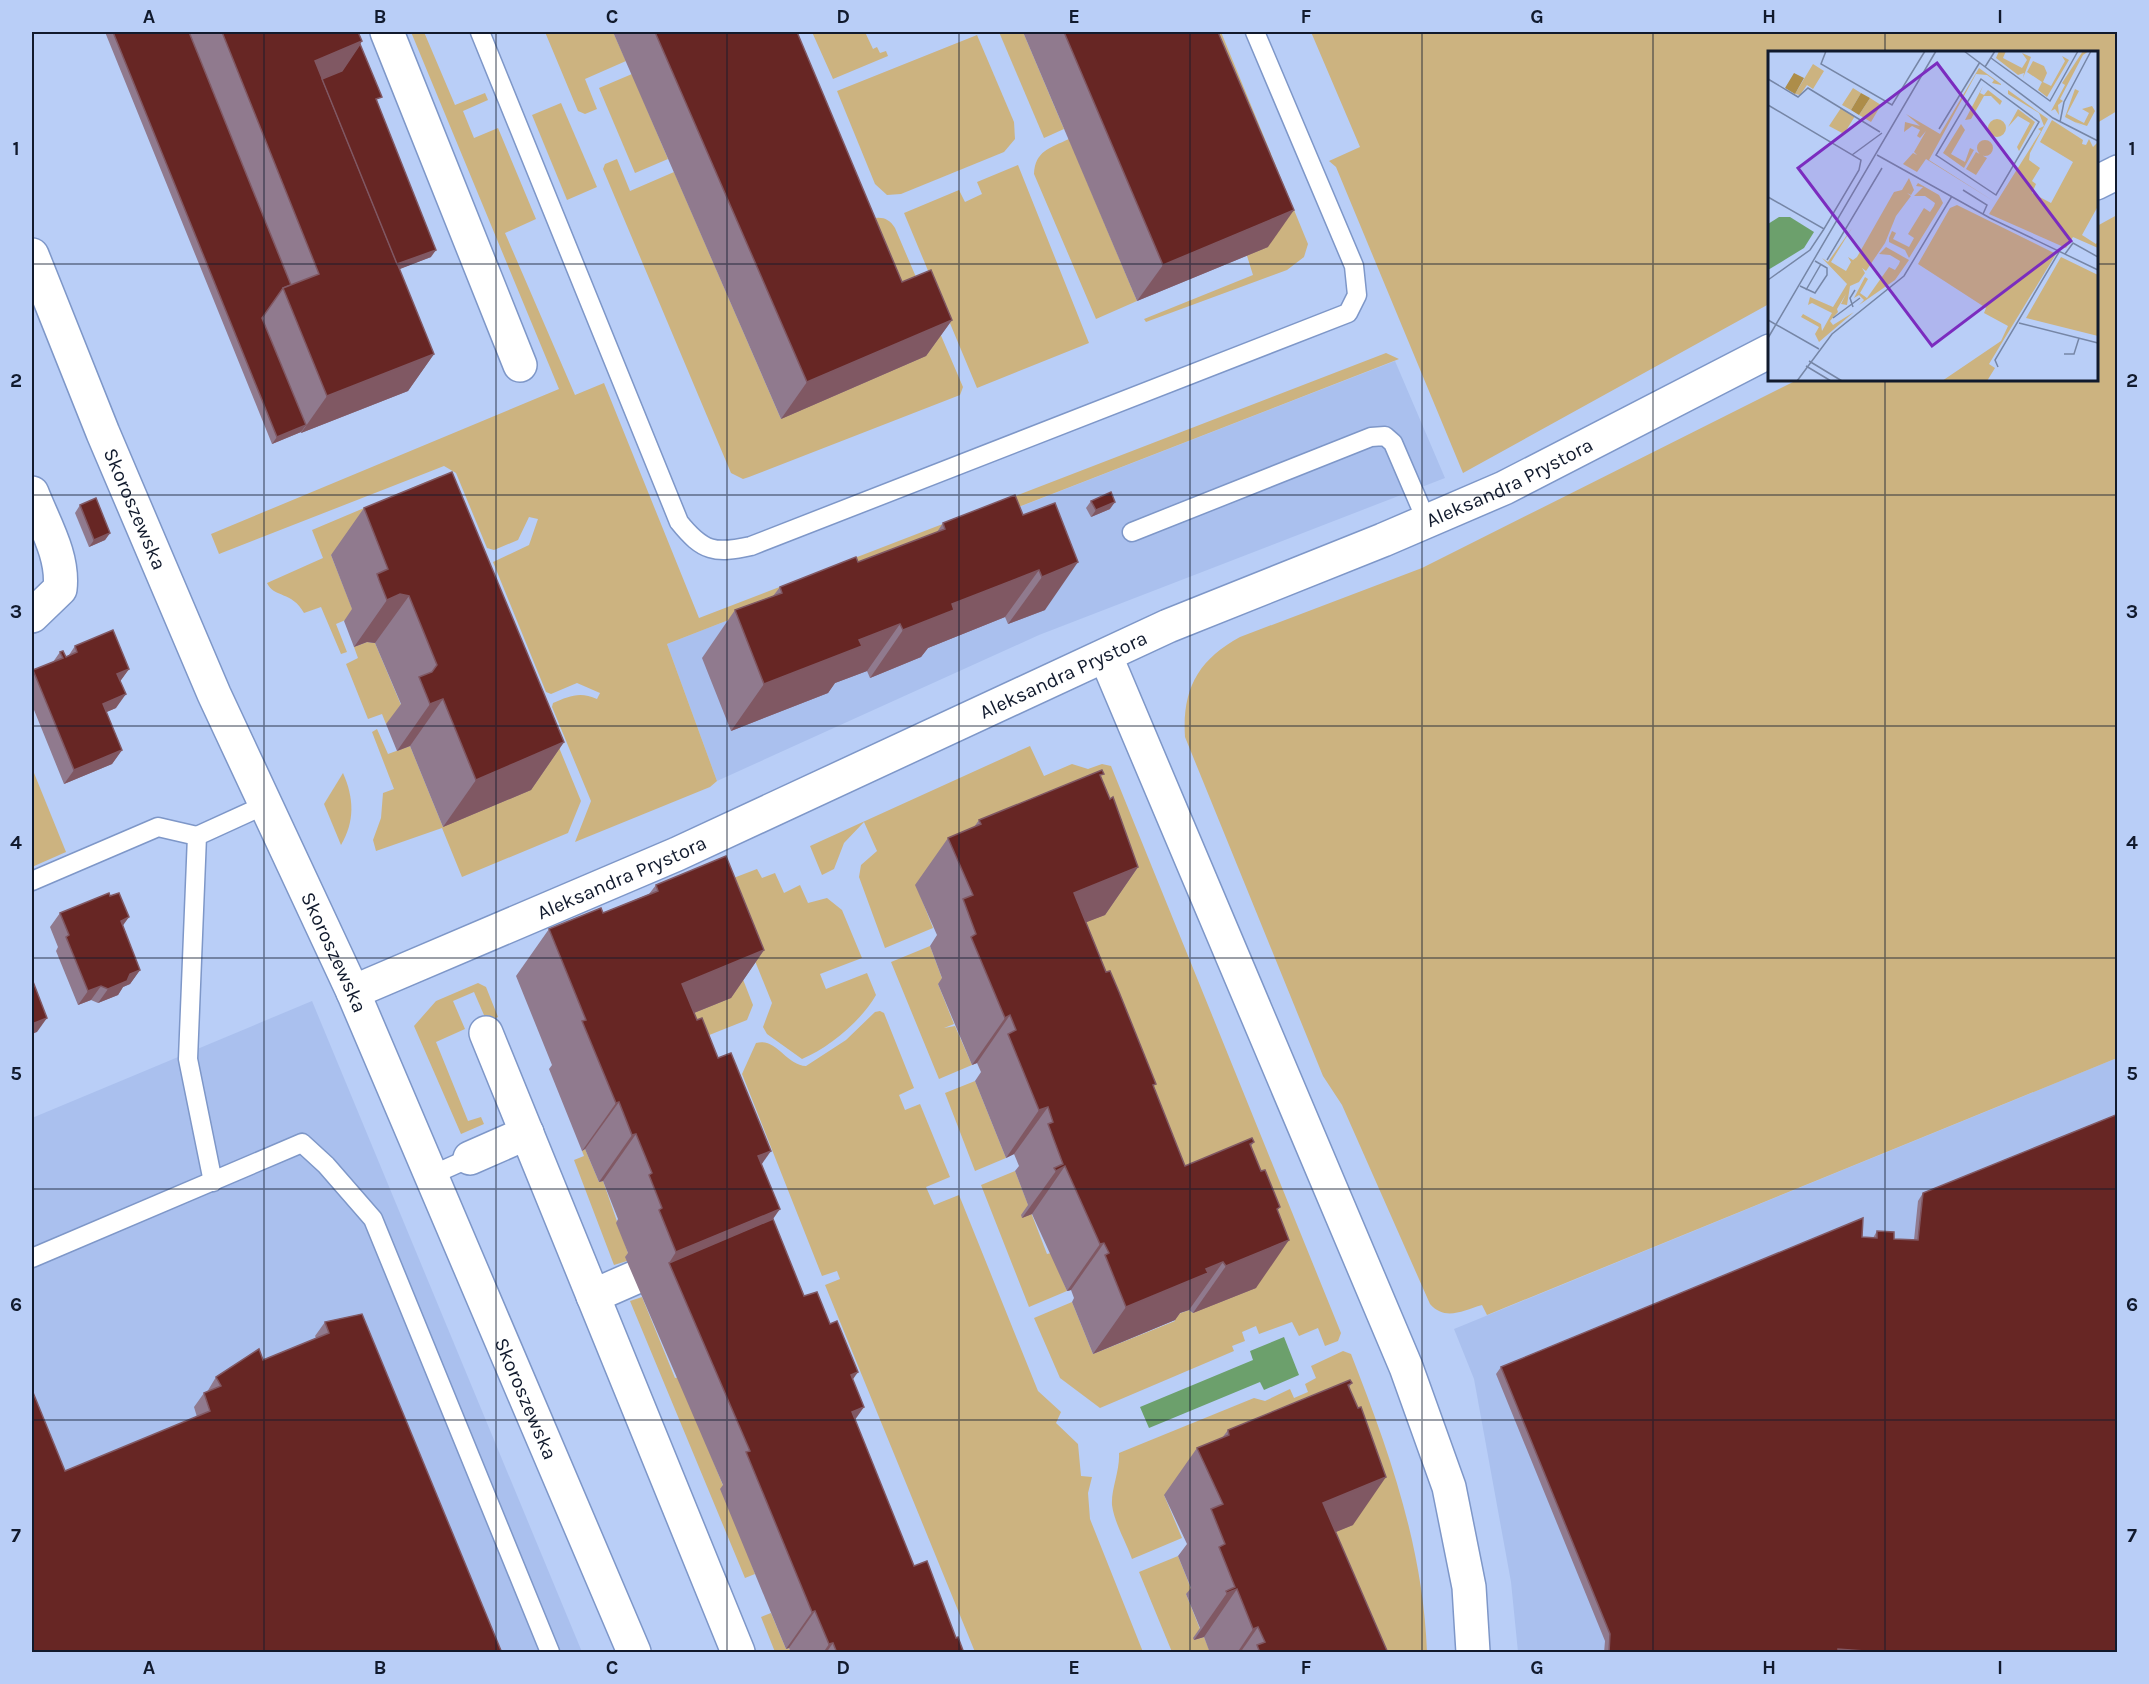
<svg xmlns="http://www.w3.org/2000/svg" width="2149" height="1684" font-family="Karla,sans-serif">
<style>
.built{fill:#aac0ee}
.green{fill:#ccb380}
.water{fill:#6ca06c}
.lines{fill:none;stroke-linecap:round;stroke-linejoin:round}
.service-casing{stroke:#7e97c8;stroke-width:21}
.minor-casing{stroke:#7e97c8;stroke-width:36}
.service{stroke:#fff;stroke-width:18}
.minor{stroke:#fff;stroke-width:33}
.wall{fill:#907a8e}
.shaded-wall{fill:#805863}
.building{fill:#672624;stroke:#805863;stroke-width:1.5}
.grid{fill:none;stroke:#111a2d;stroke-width:1.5;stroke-opacity:0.55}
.labels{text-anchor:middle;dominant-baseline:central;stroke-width:6;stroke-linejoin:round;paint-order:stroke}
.street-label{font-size:20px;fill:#111a2d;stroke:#b9cef7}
.inset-road{fill:none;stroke:#7686a6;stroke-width:1.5}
.view{fill:#7b2cbf;fill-opacity:0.15;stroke:#7b2cbf;stroke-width:3}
.inset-edge{fill:none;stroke:#111a2d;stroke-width:3}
.neatline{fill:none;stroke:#111a2d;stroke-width:2}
.grid-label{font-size:20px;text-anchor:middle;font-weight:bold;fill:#111a2d}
</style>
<rect width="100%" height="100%" fill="#b9cef7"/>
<g class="built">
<path d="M1395,361L1445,478L1039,635L717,781L667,644Z"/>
<path d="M312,1001L582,1652H32V1118Z"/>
<path d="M2117,1058V1652H1518L1511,1582L1474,1379L1454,1329Z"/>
</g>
<g class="green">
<path d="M411,32H424L455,105L485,93L488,100L463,111L474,138L498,128L536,219L505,233L575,395L604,383L699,618L1386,353L1399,359L667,644L717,781L710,787L575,842L591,801L552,707L553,703C569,696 580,691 597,699L600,693L577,683L551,694L546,692L493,562L529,545L538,519L529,517L518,540L494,550L487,548L456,473L444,466L219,554L211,534L559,389Z"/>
<path d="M545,32H613L626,61L585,79L597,109L585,114L578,111Z"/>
<path d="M812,32H865L873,49L877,47L880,53L886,51L888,56L833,79Z"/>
<path d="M999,32H1023L1064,129L1044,138Z"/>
<path d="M1177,32H1221L1308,244L1304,257L1287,270L1146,322L1144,319L1253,275Z"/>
<path d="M1311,32H2117V111L2097,123L2096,52H1770L1769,304L1463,473L1336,167L1329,161L1360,147Z"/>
<path d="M977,35L1014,122L1015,139L1004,152L901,194L887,195L875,184L837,91Z"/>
<path d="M632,74L668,159L635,173L599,88Z"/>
<path d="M561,103L597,187L567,200L532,115Z"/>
<path d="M1069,139L1137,301L1096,319L1034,174C1035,151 1050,148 1069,139Z"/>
<path d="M617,159L630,191L674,172L781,419L870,219C881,216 889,218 895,228L963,387L960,395L749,477L743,479L731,473L603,169L605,164Z"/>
<path d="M1018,165L1089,343L977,388L904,213L959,190L965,202L982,194L977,182Z"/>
<path d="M2117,215V1058L1487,1315L1482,1305C1462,1311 1445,1321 1430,1304L1342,1105L1323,1076L1185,737C1182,689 1198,660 1240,637L1422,568L1797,380H2096L2097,226Z"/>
<path d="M440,476L449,480L331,555L355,616L336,624L347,652L341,654L321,607L304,613C292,591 274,598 267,583L323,558L312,530Z"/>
<path d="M367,642L375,643L404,712L386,724L382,714L368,719L346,664L358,658L354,647Z"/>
<path d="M544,711L581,801L568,833L462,877L442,828L376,851L373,840L381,818L383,793L394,789L372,732L377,729L388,754L410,746L443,827Z"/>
<path d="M1030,746L1044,776L1072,764L1088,769L1102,764L1111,766L1341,1333L1338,1341L1325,1346L1318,1328L1299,1336L1292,1322L1259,1334L1256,1326L1242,1332L1245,1341L1232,1346L1234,1351L1100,1408L1060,1378L1034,1318L1072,1302L1093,1354L1175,1321L1173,1316L1189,1310L1193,1313L1152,1213L916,885L933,928L885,948L859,877L861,865L877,851L864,822L844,843L834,869L822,875L810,846Z"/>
<path d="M32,768L66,852L32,867Z"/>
<path d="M343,773C354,798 355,821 341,845L324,804Z"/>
<path d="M757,869L762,878L775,873L784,893L800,885L808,903L827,898L842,910L862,958L820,974L826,989L867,973L876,995C862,1020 829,1048 802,1059L767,1034L763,1027L772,1003L723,882Z"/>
<path d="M930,946L943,981L938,984L954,1024L944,1028L955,1026L972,1065L939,1079L891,962Z"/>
<path d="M735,959L753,1005L747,1020L659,1055L649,1031Z"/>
<path d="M478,983L486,987L498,1017L487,1022L474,992L453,1001L465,1029L436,1042L468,1121L481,1117L484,1124L461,1134L414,1026L436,1001Z"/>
<path d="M880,1011L884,1013L914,1088L899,1095L905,1110L920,1104L950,1177L926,1187L934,1205L959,1195L1038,1391L1061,1412L1056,1423L1078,1444L1081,1476L1092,1477L1088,1493L1090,1519L1143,1652H975L825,1285L840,1279L837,1271L822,1276L742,1074L756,1043C776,1037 786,1065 806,1066L846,1040L875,1012Z"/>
<path d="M975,1081L1006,1158L975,1171L945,1093Z"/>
<path d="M585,1149L599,1182L603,1181L629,1256L627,1261L614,1265L574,1160L584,1156L582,1151Z"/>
<path d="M1015,1171L1047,1254L1051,1253L1067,1291L1029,1307L981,1185Z"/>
<path d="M642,1297L675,1378L679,1377L724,1488L755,1574L745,1578L630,1301Z"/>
<path d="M1343,1351L1351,1354C1389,1451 1423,1546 1427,1652H1334L1164,1495L1182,1538L1132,1559C1126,1542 1114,1522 1112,1505C1111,1489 1120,1471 1119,1453L1254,1398L1265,1401L1290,1389L1294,1398L1308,1392L1305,1384L1316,1378L1311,1366Z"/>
<path d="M1178,1556L1192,1591L1186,1594L1202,1634L1194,1640L1204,1637L1210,1652H1172L1139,1572Z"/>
<path d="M771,1613L786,1649L789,1648L791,1652H775L761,1617Z"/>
</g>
<path class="water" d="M1284,1337L1299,1375L1264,1390L1260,1382L1149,1428L1140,1407L1253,1360L1250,1351Z"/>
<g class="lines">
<defs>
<g id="service">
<path d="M480,32L679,522C703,552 715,554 751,546L1348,313L1357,295L1354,266L1255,32"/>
<path d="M1132,532L1371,437L1385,436L1393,443L1427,522"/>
<path d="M32,881L158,827L197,836"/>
<path d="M432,1175L470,1158"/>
<path d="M213,1182L188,1059L197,836L267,804"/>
<path d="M32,1258L302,1143L326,1165L373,1219L550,1652"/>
</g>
<g id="minor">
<path d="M387,32L520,365"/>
<path d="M2096,183L2118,172"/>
<path id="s1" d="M32,255L103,433L214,694L353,992L634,1652"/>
<path d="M32,493C44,524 64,556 60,589L32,616"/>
<path d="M1106,657L1406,1367L1449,1487L1469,1587L1473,1652"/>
<path id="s2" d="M353,992L677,854L1168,626L1383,540L1504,488L1770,351"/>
<path d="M486,1033L738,1652"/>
<path d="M470,1158L527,1133"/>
<path d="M593,1296L634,1278"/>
</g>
</defs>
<use href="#service" class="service-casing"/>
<use href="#minor" class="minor-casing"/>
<use href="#service" class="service"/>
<use href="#minor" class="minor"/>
</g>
<g class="wall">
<path d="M105,32H358L362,41L360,44L378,103L431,257L399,269L434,354L408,391L301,433V432L272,444Z"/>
<path d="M613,32H797L902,282L952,320L926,356L781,419Z"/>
<path d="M1023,32H1218L1268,247L1137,301Z"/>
<path d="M1091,501L1110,509L1091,517L1086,508Z"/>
<path d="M1055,503L1045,610L1008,624L1005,617L928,648L921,657L870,678L867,671L835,683L828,693L731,731L702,658L735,610L773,596L780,587L858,562L937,532L943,523L1023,515Z"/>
<path d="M80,505L110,533L105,540L89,547L75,513Z"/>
<path d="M364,508L564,742L531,790L443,827L410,746L397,751L386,724L401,704L375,643L367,642L354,647L344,621L352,609L331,555Z"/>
<path d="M75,646L129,669L120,681L116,708L106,712L122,750L112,764L64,784L32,705V673L33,670L53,662L60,652L66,657L69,655Z"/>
<path d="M1101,778L1138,867L1105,915L1086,922L1185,1166L1254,1142L1251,1146L1261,1171L1280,1207L1277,1211L1256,1288L1193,1313L1189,1310L1180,1313L1175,1320L1093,1354L1072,1302L1074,1298L1071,1290L1067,1291L1032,1214L1022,1218L1021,1215L1028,1205L1015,1171L1019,1166L1014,1154L1006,1158L975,1081L981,1072L977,1063L972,1065L938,984L942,978L930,946L937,935L915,885L948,838L974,827L979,820Z"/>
<path d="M656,885L764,950L731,998L694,1013L762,1165L773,1219L804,1296L853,1380L855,1421L914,1566L964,1653H791L789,1648L786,1649L720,1489L723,1485L625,1257L628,1253L616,1223L618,1219L603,1181L599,1182L585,1149L582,1151L549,1069L552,1065L516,976L549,929L603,913L649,894Z"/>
<path d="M60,913L122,926L140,970L130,984L123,987L118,995L98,1003L91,1000L78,1005L56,951L58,947L50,927Z"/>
<path d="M1923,1193L2118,1653H1604L1605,1641L1496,1374L1501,1367L1862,1237L1873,1238L1877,1231L1894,1239L1914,1240L1918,1201Z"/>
<path d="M325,1322L502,1653L65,1471L197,1417L194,1407L204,1393L207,1392L216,1377L263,1360L316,1338L315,1336Z"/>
<path d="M1352,1383L1349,1387L1353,1525L1335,1532L1388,1653H1210L1204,1637L1194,1640L1193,1638L1200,1628L1186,1594L1191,1588L1178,1556L1187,1544L1164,1495L1197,1448L1222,1438L1228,1430Z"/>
</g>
<g class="shaded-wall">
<path d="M362,41L337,78L296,95L315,61Z"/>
<path d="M1294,210L1268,247L1137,301L1163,265Z"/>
<path d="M436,250L431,257L364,283L369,275Z"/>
<path d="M952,320L926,356L781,419L807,382Z"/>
<path d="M434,354L408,391L301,433L327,396Z"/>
<path d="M306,425L301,432L272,444L277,437Z"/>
<path d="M1115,502L1110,509L1091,517L1096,510Z"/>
<path d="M110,533L105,540L89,547L94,540Z"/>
<path d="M1078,562L1045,610L1008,624L1042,577Z"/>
<path d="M1039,570L1005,617L928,648L921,657L870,678L903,630L952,604Z"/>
<path d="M400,594L409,596L375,643L367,642L354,647L387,600Z"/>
<path d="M900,624L867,671L835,683L828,693L731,731L764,684L859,640Z"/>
<path d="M129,669L119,683L117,674Z"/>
<path d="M126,694L116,708L93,718L103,704Z"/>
<path d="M443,699L410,746L397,751L430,704Z"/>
<path d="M564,742L531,790L443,827L476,780Z"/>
<path d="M122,750L112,764L64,784L74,770Z"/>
<path d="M1138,867L1105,915L1041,940L1074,893Z"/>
<path d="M129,917L119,931L121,921Z"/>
<path d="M764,950L731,998L649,1031L682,984Z"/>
<path d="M140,970L130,984L123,987L118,995L98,1003L108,989L130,974Z"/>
<path d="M101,986L91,1000L78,1005L88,991Z"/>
<path d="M1010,1015L977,1063L972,1065L1005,1018Z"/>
<path d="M47,1018L37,1032L32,1034V1024Z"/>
<path d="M619,1102L585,1149L582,1151L616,1103Z"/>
<path d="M1048,1107L1014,1154L1006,1158L1039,1110Z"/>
<path d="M636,1134L603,1181L599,1182L632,1135Z"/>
<path d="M771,1151L738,1198L758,1156Z"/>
<path d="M1065,1166L1032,1214L1022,1218L1056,1171Z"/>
<path d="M780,1209L747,1256L669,1263L676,1252Z"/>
<path d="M1289,1240L1256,1288L1193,1313L1226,1266Z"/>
<path d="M1104,1243L1071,1290L1067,1291L1100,1244Z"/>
<path d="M1223,1262L1189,1310L1180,1313L1175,1320L1093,1354L1126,1307L1206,1269Z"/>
<path d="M858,1372L832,1409L851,1375Z"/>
<path d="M864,1407L838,1444L852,1412Z"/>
<path d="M1386,1477L1353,1525L1290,1551L1323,1503Z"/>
<path d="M1237,1589L1204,1637L1194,1640L1227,1593Z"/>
<path d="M815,1611L789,1648L786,1649L812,1612Z"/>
<path d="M1258,1627L1240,1653H1237L1253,1629Z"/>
<path d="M833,1643L826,1653H823L829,1644Z"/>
<path d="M1838,1649L1892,1653H1836Z"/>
</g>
<g class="building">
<path d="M113,32H189L291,285L283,288L262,318L306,425L277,437Z"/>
<path d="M222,32H358L362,41L315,61L434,354L327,396L283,288L319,274Z"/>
<path d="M655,32H797L902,282L931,270L952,320L807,382Z"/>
<path d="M1064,32H1218L1294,210L1163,265Z"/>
<path d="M360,44L382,97L376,99L436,250L397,264L322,79L342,71Z"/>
<path d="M452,472L564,742L476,780L443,699L430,704L419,677L432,672L437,665L409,596L400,594L387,600L379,580L377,574L388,569L364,508Z"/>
<path d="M1111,492L1115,502L1096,510L1091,501Z"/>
<path d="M1015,495L1023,515L1055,503L1078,562L1042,577L1039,570L952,604L954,610L903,630L900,624L859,640L862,646L764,684L735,610L782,593L780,587L856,557L858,562L945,529L943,523Z"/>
<path d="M96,498L110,533L94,540L80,505Z"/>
<path d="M113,630L129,669L117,674L126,694L103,704L122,750L74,770L33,670L63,658L60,652L63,651L66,657L77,652L75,646Z"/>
<path d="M1102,770L1104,774L1100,775L1110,799L1113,797L1138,867L1074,893L1106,972L1110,971L1119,992L1156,1084L1153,1085L1185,1166L1252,1138L1254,1142L1250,1144L1261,1171L1265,1170L1280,1207L1277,1209L1289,1240L1226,1266L1223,1262L1206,1269L1208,1273L1126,1307L1105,1255L1109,1253L1104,1243L1100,1244L1065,1166L1056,1171L1054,1168L1063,1164L1048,1124L1053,1122L1048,1107L1039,1110L1008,1034L1016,1030L1010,1015L1005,1018L971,937L976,934L963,899L973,895L948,838L981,824L979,820Z"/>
<path d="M726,856L764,950L682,984L697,1020L702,1018L718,1058L731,1053L771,1151L758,1156L780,1209L676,1252L659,1210L662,1208L649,1175L652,1173L636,1134L632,1135L619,1102L616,1103L582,1021L586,1020L549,929L601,908L603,913L658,891L656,885Z"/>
<path d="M109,893L110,896L119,893L129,917L121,921L140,970L130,974L127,981L108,989L101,986L88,991L66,937L69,935L60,913Z"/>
<path d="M32,979L47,1018L32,1024Z"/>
<path d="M2118,1114V1653H1892L1838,1649V1653H1609L1610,1634L1501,1367L1863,1218L1862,1237L1877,1238V1231L1894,1232V1239L1918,1240L1923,1193Z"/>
<path d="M773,1219L804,1296L817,1292L830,1324L837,1321L858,1372L851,1375L864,1407L852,1412L914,1566L927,1561L956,1638L958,1637L964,1653H837L833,1643L829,1644L815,1611L812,1612L746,1452L750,1451L669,1263Z"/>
<path d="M362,1314L502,1653H32V1390L65,1471L210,1411L204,1393L221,1386L216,1377L259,1349L263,1360L329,1333L325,1322Z"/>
<path d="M1350,1380L1352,1383L1348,1385L1358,1408L1361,1407L1386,1477L1323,1503L1388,1653H1260L1257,1645L1265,1642L1258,1627L1253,1629L1237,1589L1227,1593L1226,1591L1235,1587L1219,1547L1225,1544L1211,1509L1223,1504L1197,1448L1229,1435L1228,1430Z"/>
</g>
<path class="grid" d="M264,32V1652M496,32V1652M727,32V1652M959,32V1652M1190,32V1652M1422,32V1652M1653,32V1652M1885,32V52M32,264H1770M2096,264H2118M1885,380V1652M32,495H2118M32,726H2118M32,958H2118M32,1189H2118M32,1420H2118"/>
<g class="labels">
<g class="street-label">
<text stroke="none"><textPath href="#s2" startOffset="1264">Aleksandra Prystora</textPath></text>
<text stroke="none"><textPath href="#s1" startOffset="274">Skoroszewska</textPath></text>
<text stroke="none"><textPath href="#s2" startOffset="778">Aleksandra Prystora</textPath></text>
<text stroke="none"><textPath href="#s2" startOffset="292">Aleksandra Prystora</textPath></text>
<text stroke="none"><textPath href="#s1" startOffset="760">Skoroszewska</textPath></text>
<text stroke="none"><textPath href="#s1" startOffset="1246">Skoroszewska</textPath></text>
</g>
</g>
<g transform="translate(1768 51)">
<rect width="330" height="330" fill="#b9cef7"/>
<path d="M231,0H238L235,7L254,17L259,9L254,2L263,6L255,27L256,22L250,24L228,7ZM315,0H321L315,4L292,48L295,50L290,54L291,64L287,58L283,60L297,34L294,32ZM294,5L301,9L279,46L270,39L274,31L259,21L265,10L276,15L279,22L275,31L283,35L297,10ZM45,13L56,20L45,38L39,34L32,44L27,43ZM211,17L233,33V34L224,32L226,29L219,24L208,23L161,109L227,151L158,108L149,121L135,113L145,102L149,104L146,101L158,80L152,87L149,85L152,79L144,75L136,81L137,71L152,75L138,63L172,83ZM215,35L212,42L216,44L220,39L234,50L232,54L223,45H216L203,68L197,69ZM85,37L93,42L83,59L74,54ZM307,38L311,40L299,63L316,72L321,62L314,58L324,55L327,60L319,75L307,71L318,77L297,66ZM240,39L280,68L262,102L261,109L272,117L264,130L268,133L264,142L283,152L305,111L272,91L284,69L315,89L314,93L318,94L321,88L325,96L329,92L330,155L314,184L328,193L330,190V197L305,186L298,197L221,163L273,80L270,78L276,75L271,62L240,43ZM102,47L113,54L103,71L91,64ZM73,57L87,65L76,83L61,75ZM250,58L267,71L251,100L249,96L262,72L250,65L240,76ZM220 77a9 9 0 1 1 18 0a9 9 0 1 1-18 0ZM193,73L197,79L183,103L197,111L202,97L206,99L196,117L175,102ZM209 97a8 8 0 1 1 16 0a8 8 0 1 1-16 0ZM208,101L219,107L208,124L198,118ZM141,127L146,139L143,144L139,142L143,145L128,165L117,192L98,220L94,217L97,222L91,231L82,235L79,254L73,253L78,243L69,258L70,261L62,270L65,274L86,261L51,291L47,283L51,276L33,266L35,263L53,273L54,280L64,262L44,252L40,254L42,246L65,256L79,233L54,207L60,211L84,177L63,211L78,220L83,211L80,206L85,209L89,206L126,141L134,139ZM150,132L171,144L175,152L141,207L137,199L121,191V187L124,180L128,182L125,188L141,196L146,187L140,183L156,157L162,161L166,155L167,152L157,145H146L155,136L148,135ZM189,154L288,203L221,313L227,317L219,330H174L233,290L240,275L216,262L218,257L150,213L182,157ZM118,196L141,209L127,229L91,254L96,249L91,244L86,247L97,226L100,228L92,242L99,247L121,216L127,219L131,213L132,210L122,204L111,203ZM293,206L330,224V285L258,267Z" fill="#ccb380"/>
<path d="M26,22L36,27L27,43L17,37ZM93,42L102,47L91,64L83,59Z" fill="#ad8d49"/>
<path d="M11,166H22L46,181L36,197L0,219V173Z" fill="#6ca06c"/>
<path class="inset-road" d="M58,0L53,13L124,54L157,0M196,0L285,67L330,90M223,7L282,50L310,0M217,16L227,0M0,28L30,46L40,37L112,81M213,28L271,71L228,144L168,104ZM0,54L93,109L91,119L56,178L0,146M292,71L296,51L323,0M171,78L212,11M84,104L114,82M109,104L222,167L330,219M195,139L219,154L215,163M297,203L305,192L330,206M59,209L114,117M0,229L42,199L56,178M32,235L47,242L59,224V217L47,210M38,239L53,213M85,256L82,247L87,239M65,267L92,247M0,269L51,298M251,272L330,292M0,287L168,0M296,303H306L311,287M41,310L74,330M38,315L63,330M230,316L227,309L291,201M29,330L64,283L136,225L184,145"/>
<path class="view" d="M169,12L303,190L164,295L30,117Z"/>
<rect width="330" height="330" class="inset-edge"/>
</g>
<rect width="2149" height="1684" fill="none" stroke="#b9cef7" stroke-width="66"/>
<rect x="33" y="33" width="2083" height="1618" class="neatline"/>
<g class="grid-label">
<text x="149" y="23">A</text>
<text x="380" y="23">B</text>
<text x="612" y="23">C</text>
<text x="843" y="23">D</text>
<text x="1074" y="23">E</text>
<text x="1306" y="23">F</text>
<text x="1537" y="23">G</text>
<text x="1769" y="23">H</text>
<text x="2000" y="23">I</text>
<text x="16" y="155">1</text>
<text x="2132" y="155">1</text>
<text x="16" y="387">2</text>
<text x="2132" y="387">2</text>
<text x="16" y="618">3</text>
<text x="2132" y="618">3</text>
<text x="16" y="849">4</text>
<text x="2132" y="849">4</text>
<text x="16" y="1080">5</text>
<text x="2132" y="1080">5</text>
<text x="16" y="1311">6</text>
<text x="2132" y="1311">6</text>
<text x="16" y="1542">7</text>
<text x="2132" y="1542">7</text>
<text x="149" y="1674">A</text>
<text x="380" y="1674">B</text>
<text x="612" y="1674">C</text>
<text x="843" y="1674">D</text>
<text x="1074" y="1674">E</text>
<text x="1306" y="1674">F</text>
<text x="1537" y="1674">G</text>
<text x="1769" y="1674">H</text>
<text x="2000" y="1674">I</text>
</g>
</svg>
